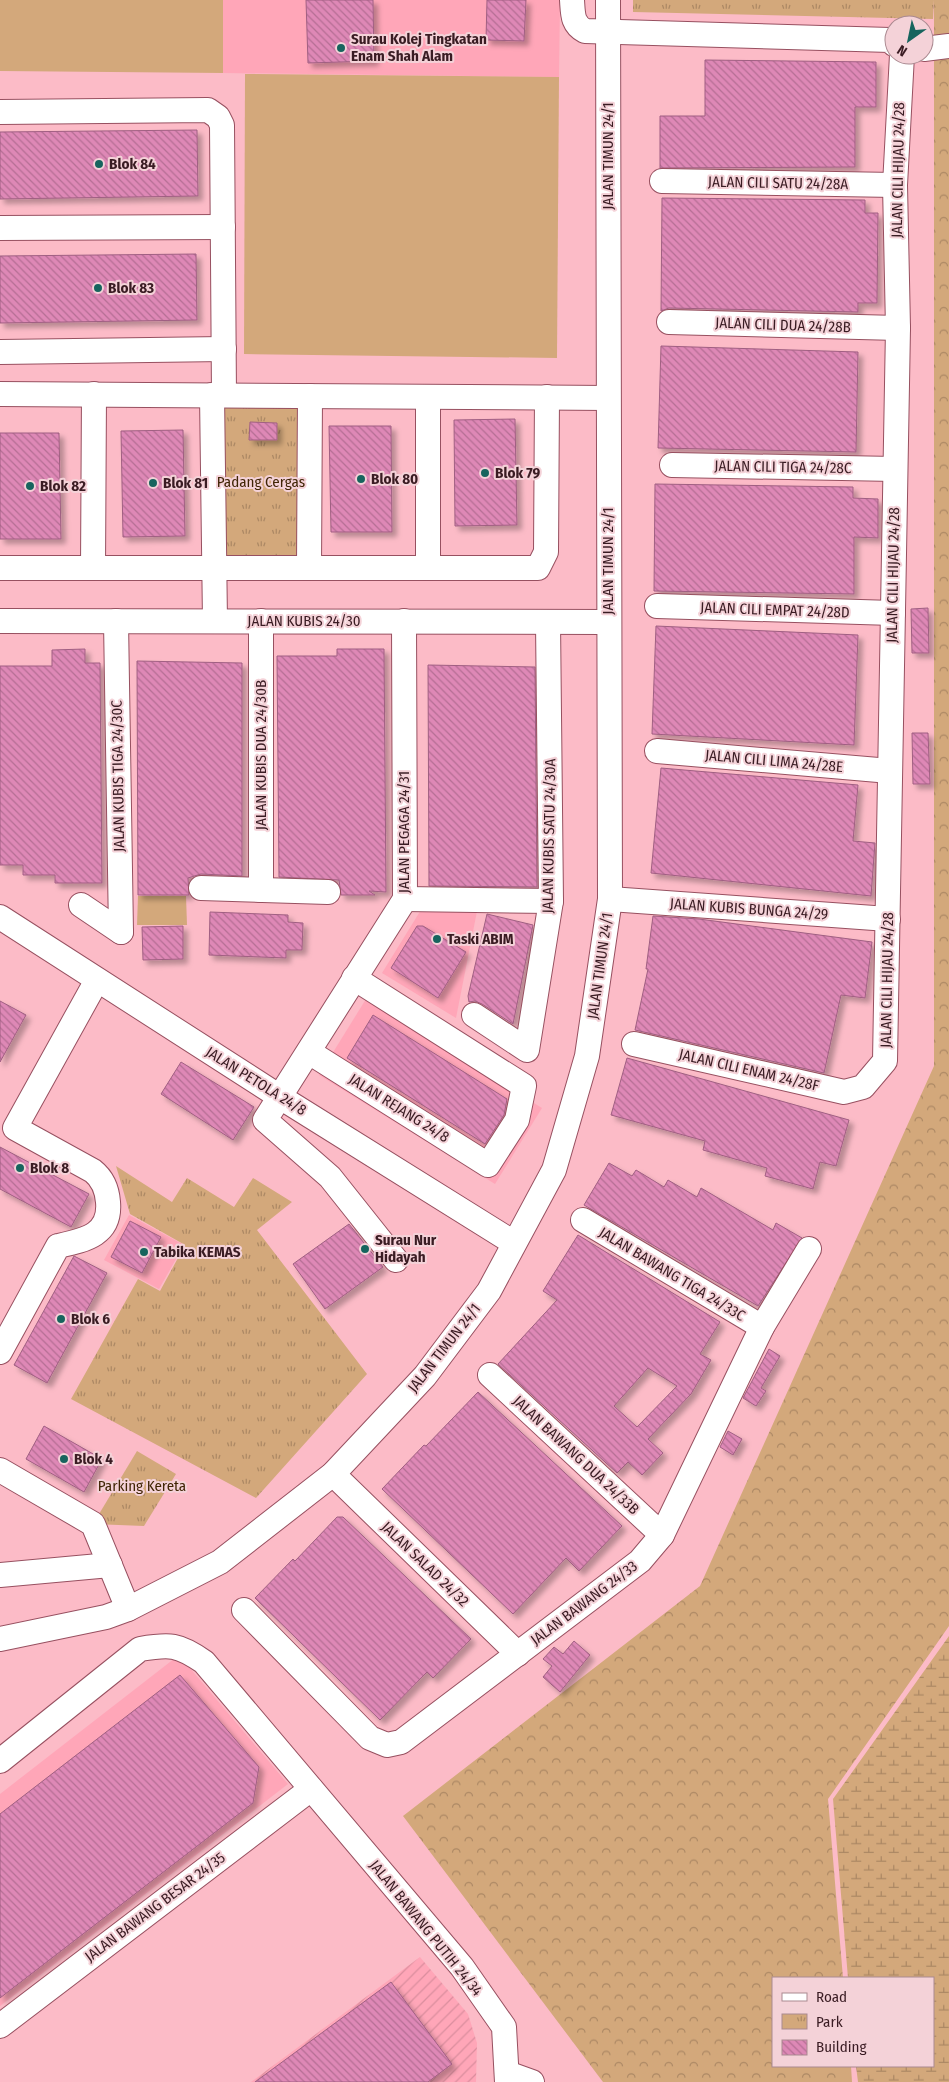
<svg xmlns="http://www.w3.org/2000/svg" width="949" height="2082" font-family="'Fira Sans Condensed',sans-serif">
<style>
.built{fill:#ffa6b8}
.industrial{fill:url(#industrial-furrows)}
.grass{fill:#d3a87b}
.forest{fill:url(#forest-crowns)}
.wetland{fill:url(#wetland-marsh)}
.park{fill:url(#park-tufts)}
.building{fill:url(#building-back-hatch);stroke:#a05f82;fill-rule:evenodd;filter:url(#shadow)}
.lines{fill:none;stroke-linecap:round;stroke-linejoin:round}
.minor-casing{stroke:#975060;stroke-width:26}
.minor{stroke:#fff;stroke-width:24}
.poi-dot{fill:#17645e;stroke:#f4d2d8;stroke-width:2}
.labels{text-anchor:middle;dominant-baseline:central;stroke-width:4;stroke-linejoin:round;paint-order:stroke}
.poi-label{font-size:15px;font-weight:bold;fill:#3a1c23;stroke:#f4d2d8;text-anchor:start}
.street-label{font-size:15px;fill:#3a1c23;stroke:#f4d2d8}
.park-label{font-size:15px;fill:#402505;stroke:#f4d2d8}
</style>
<defs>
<pattern id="industrial-furrows" width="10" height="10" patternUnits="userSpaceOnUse" patternTransform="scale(1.25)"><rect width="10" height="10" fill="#ffa6b8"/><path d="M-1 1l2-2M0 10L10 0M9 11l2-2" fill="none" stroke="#db8e9e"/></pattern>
<pattern id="forest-crowns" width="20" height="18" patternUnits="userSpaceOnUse" patternTransform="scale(1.25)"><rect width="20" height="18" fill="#d3a87b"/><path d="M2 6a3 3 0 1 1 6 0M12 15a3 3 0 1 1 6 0" fill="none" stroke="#ac8864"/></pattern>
<pattern id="wetland-marsh" width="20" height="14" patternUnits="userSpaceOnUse" patternTransform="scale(1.25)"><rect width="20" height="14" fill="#d3a87b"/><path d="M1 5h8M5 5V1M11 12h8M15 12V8" fill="none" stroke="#ac8864"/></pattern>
<pattern id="park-tufts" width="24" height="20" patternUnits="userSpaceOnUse" patternTransform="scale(1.25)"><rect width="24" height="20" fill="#d3a87b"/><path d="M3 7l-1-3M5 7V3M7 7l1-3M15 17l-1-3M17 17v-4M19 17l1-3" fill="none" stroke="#ac8864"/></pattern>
<pattern id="building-back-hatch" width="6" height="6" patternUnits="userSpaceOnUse" patternTransform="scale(1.25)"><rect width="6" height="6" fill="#de88b6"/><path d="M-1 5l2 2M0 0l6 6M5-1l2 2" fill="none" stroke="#b56e94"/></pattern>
<filter id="shadow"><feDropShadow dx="4.5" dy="4.5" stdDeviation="2.5" flood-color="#0004"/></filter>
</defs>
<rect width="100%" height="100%" fill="#fcbbc7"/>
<g class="built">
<path d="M223,0H560L559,77L223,73Z"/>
<path d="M424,905L478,906L456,1018L382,973Z"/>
<path d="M366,999L542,1108L495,1184L319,1075Z"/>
<path d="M129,1215L184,1245L159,1289L104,1260Z"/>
<path d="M179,1655L288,1784L0,2006V1794Z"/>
</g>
<path class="industrial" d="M420,1957L468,2014L477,2043L476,2082H251Z"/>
<g class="grass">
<path d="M0,0H223V73L0,71Z"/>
<path d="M245,74L559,77L557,358L244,354Z"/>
<path d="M138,896H186L187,925H137Z"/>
</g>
<path class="forest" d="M934,0H949V1626L828,1799L843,1978H773V2066H851L852,2082H603L403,1816L700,1586L934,1066Z"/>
<path class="wetland" d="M949,1636V2082H858L856,2066H933V1978H848L833,1799Z"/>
<g class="park">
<path d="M633,0H934L933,19L633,12Z"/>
<path d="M212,395L310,396L309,568H215Z"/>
<path d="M116,1166L172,1202L187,1178L234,1207L253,1178L292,1202L257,1230L367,1374L256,1498L71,1399L138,1279L160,1291L185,1245L130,1214Z"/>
<path d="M137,1451L176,1474L144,1526L93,1524Z"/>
</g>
<g class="building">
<path d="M306,0H373L374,61L308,63Z"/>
<path d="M487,0H526L524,41L486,40Z"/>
<path d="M705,60L876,62V107H855V167L660,168V116H705Z"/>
<path d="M197,130L198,196L0,199V132Z"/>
<path d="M662,198L865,200V213H878L877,303H858V312L669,308L661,311Z"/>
<path d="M196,254L197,320L0,323V256Z"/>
<path d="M661,346L858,352L856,452L658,448Z"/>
<path d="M515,419L517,525L455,526L454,420Z"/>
<path d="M250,422L277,423V440H249Z"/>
<path d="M329,426H391L392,532H331Z"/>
<path d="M183,430L185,536L123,537L121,431Z"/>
<path d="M0,433H59L61,539H0Z"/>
<path d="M655,484L853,487V498L878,499V538L854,537V594L654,591Z"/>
<path d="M928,608L929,653H912L911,609Z"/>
<path d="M656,626L858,635L854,745L652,734Z"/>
<path d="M85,649V663H100L102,883H55V875H23V865H0V666H52V650Z"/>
<path d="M337,649H384L386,892L369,891L375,895H341L339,880L279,877L277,656H337Z"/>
<path d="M137,661L242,663V876L201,874L188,878L189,895H138Z"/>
<path d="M428,665L535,667L537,887L429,886Z"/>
<path d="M912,733H928L930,784H913Z"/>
<path d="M661,768L858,785L853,841L875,843L871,896L651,873Z"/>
<path d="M210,912L288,915V922L303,923L302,950H286V958L209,955Z"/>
<path d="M487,914L533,925L513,1024L482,1004L475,1001L469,1002L468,996Z"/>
<path d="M653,916L699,919L872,942L865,998L841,995L824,1073L635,1030L648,969H646Z"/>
<path d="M183,926V959L143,960L142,927Z"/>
<path d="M417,926H423L466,952L438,998L391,968Z"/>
<path d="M0,1001L26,1015L0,1062Z"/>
<path d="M373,1015L507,1099L504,1115L485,1144L347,1058Z"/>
<path d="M627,1058L849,1120L836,1166L820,1162L813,1189L765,1176L767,1168L703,1150L705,1141L611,1115Z"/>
<path d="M181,1062L254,1107L233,1140L161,1094Z"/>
<path d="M0,1147L89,1194L71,1227L0,1189Z"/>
<path d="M609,1163L632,1176L636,1170L664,1187L668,1180L697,1197L701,1188L773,1230L776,1223L802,1238L758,1306L584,1205Z"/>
<path d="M130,1221L161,1237L142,1273L111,1257Z"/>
<path d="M349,1224L383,1267L325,1309L293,1264Z"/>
<path d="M578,1235L720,1322L700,1354L711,1360L691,1394L648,1439L663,1453L642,1475L628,1462L617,1473L498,1364L557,1300L543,1291ZM648,1368L677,1386L637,1427L614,1406Z"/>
<path d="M74,1256L107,1273L47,1383L14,1365Z"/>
<path d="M769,1349L780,1356L761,1388L766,1391L756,1406L743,1398Z"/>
<path d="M478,1392L622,1526L579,1571L566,1558L513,1614L382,1489L424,1445L426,1446Z"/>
<path d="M44,1426L102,1459L84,1492L26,1459Z"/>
<path d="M728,1431L742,1439L733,1455L720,1447Z"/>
<path d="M337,1517H343L471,1639L433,1678L427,1672L380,1720L255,1598L293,1559L295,1561Z"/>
<path d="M574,1641L590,1655L560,1692L543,1677L552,1666L543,1659L554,1647L563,1654Z"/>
<path d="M180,1675L259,1767L253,1803L0,1998V1814Z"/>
<path d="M391,1982L452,2064L428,2082H255Z"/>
</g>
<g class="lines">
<defs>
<g id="minor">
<path d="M572,0C573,14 572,24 585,31L890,40L894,44"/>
<path d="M924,49L949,46"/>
<path d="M0,112L208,110L218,117L222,125L224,395"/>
<path d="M662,181L895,185"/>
<path d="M0,228L223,227"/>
<path d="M669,322L898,328"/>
<path d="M0,352L224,349"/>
<path d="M0,394L608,398"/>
<path d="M212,395L215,621"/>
<path d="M672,465L895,469"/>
<path d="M0,568H538L546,552L547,397"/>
<path d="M93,568L94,394"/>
<path d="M309,568L310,396"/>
<path d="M428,568V397"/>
<path d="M657,606L893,613"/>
<path d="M0,621L608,622"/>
<path d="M116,621L121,932"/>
<path d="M657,751L890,771"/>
<path d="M201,888L328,892"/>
<path d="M261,890V621"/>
<path d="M405,899L551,901"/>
<path d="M610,899L888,919"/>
<path d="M81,905L121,932"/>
<path d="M0,917L280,1097L514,1243"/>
<path d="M474,1015L527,1050L551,901L548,622"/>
<path d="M634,1044L844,1092L863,1087L885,1061L898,328L895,185L902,55"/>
<path d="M309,1052L488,1165L517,1120L524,1086L354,978"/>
<path d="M583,1220L762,1327"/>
<path d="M396,1260L330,1177L265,1120L405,899L404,621"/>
<path d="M0,1352L58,1246C85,1240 111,1235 108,1202C107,1189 103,1179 93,1171L15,1128L97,980"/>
<path d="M490,1375L662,1535"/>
<path d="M0,1470L93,1524L128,1609"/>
<path d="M333,1474L518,1654"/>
<path d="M0,1575L110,1565"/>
<path d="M244,1610L370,1738L387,1745L401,1742L640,1561L662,1535L762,1327L809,1249"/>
<path d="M0,1639L106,1617L128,1609L220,1562L333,1474L425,1376L489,1291L554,1170L587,1056L610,899L608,0"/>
<path d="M0,1761L140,1649C170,1644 178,1644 204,1662L462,1967L504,2027L507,2082"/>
<path d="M0,2026L311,1789"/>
<path d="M507,2073L532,2082"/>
</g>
</defs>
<use href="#minor" class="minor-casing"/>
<use href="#minor" class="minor"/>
</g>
<g class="poi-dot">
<circle cx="341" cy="48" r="5"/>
<circle cx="99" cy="164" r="5"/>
<circle cx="98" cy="288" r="5"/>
<circle cx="485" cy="473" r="5"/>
<circle cx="361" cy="479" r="5"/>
<circle cx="153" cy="483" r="5"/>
<circle cx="30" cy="486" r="5"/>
<circle cx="437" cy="939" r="5"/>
<circle cx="20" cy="1168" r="5"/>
<circle cx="365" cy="1249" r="5"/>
<circle cx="144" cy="1252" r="5"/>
<circle cx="61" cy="1319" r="5"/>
<circle cx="64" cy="1459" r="5"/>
</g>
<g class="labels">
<g class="poi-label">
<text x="351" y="39">Surau Kolej Tingkatan<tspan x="351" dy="17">Enam Shah Alam</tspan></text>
<text x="109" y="164">Blok 84</text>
<text x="108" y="288">Blok 83</text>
<text x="495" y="473">Blok 79</text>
<text x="371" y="479">Blok 80</text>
<text x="163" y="483">Blok 81</text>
<text x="40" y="486">Blok 82</text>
<text x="447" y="939">Taski ABIM</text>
<text x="30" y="1168">Blok 8</text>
<text x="375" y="1240">Surau Nur<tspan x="375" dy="17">Hidayah</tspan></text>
<text x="154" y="1252">Tabika KEMAS</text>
<text x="71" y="1319">Blok 6</text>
<text x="74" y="1459">Blok 4</text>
</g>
<g class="street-label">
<text transform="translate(608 156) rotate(-90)">JALAN TIMUN 24/1</text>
<text transform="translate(898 170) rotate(-89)">JALAN CILI HIJAU 24/28</text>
<text transform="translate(778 183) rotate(1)">JALAN CILI SATU 24/28A</text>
<text transform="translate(783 325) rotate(2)">JALAN CILI DUA 24/28B</text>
<text transform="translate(783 467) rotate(1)">JALAN CILI TIGA 24/28C</text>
<text transform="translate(608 561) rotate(-90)">JALAN TIMUN 24/1</text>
<text transform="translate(893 575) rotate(-89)">JALAN CILI HIJAU 24/28</text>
<text transform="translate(775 610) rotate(2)">JALAN CILI EMPAT 24/28D</text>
<text x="304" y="621">JALAN KUBIS 24/30</text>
<text transform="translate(261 755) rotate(-90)">JALAN KUBIS DUA 24/30B</text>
<text transform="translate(774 761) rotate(5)">JALAN CILI LIMA 24/28E</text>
<text transform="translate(118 776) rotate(-91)">JALAN KUBIS TIGA 24/30C</text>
<text transform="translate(404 832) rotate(-90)">JALAN PEGAGA 24/31</text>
<text transform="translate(549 836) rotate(-89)">JALAN KUBIS SATU 24/30A</text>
<text transform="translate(749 909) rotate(4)">JALAN KUBIS BUNGA 24/29</text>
<text transform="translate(600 966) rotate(-82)">JALAN TIMUN 24/1</text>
<text transform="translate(887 980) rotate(-89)">JALAN CILI HIJAU 24/28</text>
<text transform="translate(749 1070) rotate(13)">JALAN CILI ENAM 24/28F</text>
<text transform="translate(256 1081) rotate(32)">JALAN PETOLA 24/8</text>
<text transform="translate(399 1108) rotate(32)">JALAN REJANG 24/8</text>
<text transform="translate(672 1274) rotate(31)">JALAN BAWANG TIGA 24/33C</text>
<text transform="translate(444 1348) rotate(-52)">JALAN TIMUN 24/1</text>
<text transform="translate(576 1455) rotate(43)">JALAN BAWANG DUA 24/33B</text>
<text transform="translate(425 1564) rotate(44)">JALAN SALAD 24/32</text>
<text transform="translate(584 1603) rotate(-37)">JALAN BAWANG 24/33</text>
<text transform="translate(155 1907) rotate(-37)">JALAN BAWANG BESAR 24/35</text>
<text transform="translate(426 1928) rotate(51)">JALAN BAWANG PUTIH 24/34</text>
</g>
<g class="park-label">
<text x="261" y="482">Padang Cergas</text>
<text x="142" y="1486">Parking Kereta</text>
</g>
</g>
<rect x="772" y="1977" width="162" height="90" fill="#f4d2d8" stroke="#aa8990"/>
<rect x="782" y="1993" width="25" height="8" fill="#ffffff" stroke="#aa8990"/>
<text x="816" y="2002" font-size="15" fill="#3a1c23">Road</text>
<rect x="782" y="2014" width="25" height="15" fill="url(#park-tufts)" stroke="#aa8990"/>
<text x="816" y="2027" font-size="15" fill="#3a1c23">Park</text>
<rect x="782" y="2040" width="25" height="15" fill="url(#building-back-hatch)" stroke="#aa8990"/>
<text x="816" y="2052" font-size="15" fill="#3a1c23">Building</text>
<g transform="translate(909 40) rotate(213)"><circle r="24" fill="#f4d2d8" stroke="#aa8990"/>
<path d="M0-4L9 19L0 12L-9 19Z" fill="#17645e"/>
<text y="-8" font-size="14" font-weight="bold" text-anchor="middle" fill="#3a1c23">N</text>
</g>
</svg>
